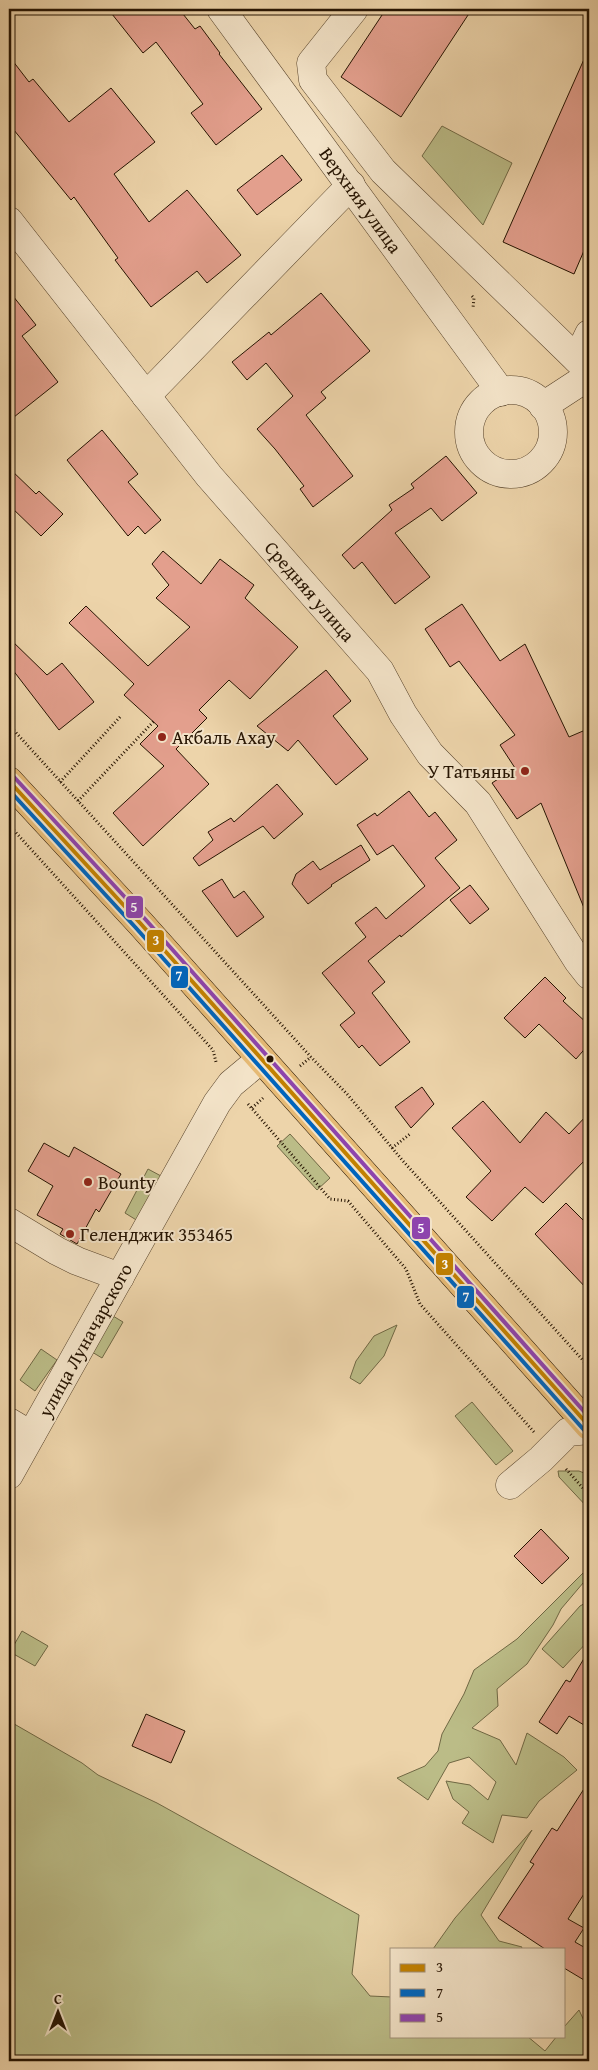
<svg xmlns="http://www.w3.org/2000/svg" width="598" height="2070" font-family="'Gentium Book Plus',serif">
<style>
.green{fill:#bbbc87;stroke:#706844}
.building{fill:#e39f8d;stroke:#251301}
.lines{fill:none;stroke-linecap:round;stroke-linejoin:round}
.minor-casing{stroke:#57432b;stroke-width:29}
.major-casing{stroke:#251301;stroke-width:29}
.path{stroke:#251301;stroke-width:3;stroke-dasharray:1 2.5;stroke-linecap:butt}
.minor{stroke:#f3e3c8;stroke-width:28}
.major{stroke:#e6ba75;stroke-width:28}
.bus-1-casing{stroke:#f3e3c8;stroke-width:8}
.bus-2-casing{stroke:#f3e3c8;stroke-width:8}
.bus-3-casing{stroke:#f3e3c8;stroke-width:8}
.bus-1{stroke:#c28100;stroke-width:4}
.bus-2{stroke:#0065bd;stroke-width:4}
.bus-3{stroke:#8e44ad;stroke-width:4}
.poi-dot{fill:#8f2418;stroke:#f3e3c8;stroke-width:2}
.bus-dot{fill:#251301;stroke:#f3e3c8;stroke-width:2}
.labels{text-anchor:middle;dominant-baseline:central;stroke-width:4;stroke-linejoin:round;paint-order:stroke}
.street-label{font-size:19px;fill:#251301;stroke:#f3e3c8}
.poi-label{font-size:19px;fill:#251301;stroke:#f3e3c8;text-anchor:start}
.line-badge{stroke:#f3e3c8;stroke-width:2}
.badge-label{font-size:14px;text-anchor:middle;font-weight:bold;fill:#fff}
</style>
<rect width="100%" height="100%" fill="#edd4aa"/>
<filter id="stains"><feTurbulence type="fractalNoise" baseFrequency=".004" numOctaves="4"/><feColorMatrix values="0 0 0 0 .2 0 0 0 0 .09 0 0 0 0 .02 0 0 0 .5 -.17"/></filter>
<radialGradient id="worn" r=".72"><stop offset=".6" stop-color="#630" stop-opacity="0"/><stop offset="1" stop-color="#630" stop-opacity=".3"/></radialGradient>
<g class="green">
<path d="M442,126L512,163L483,225L422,156Z"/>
<path d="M290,1134L330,1178L317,1190L277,1146Z"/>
<path d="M148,1169L161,1176L138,1221L125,1213Z"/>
<path d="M108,1313L123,1322L102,1358L87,1349Z"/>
<path d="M397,1325L384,1356L360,1384L350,1378L356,1361L374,1336Z"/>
<path d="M41,1349L57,1360L35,1391L20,1380Z"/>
<path d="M472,1402L513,1451L496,1465L455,1416Z"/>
<path d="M558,1471H579L589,1475V1509L559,1477Z"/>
<path d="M589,1567V1576L561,1609L553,1625L527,1664L497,1689L498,1706L472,1728L500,1740L516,1765L527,1733L564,1757L577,1770L539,1801L527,1818L502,1815L493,1843L462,1823L469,1812L453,1799L446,1781L470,1785L488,1800L496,1782L469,1757L449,1763L428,1800L397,1778L425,1766L438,1751L442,1734L464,1694L474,1670L517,1639Z"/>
<path d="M589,1601V1640L563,1668L542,1649L580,1606Z"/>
<path d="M22,1631L48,1646L35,1666L10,1652Z"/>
<path d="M9,1721L82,1763L98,1775L157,1803L359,1915L352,1974L370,1996L392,1997V2036H527L545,2051L557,2036H564V2027L579,2010L589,2031V2061H9Z"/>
<path d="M532,1830L481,1915L499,1941L522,1947L521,1949H433L455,1918Z"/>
</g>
<g class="building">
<path d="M108,9H179L195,29L200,26L220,53L219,54L262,109L216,145L191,113L203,104L156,42L143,53Z"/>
<path d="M386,9H472L401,117L341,77Z"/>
<path d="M589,48V239L574,274L503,242Z"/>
<path d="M9,56L29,82L33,79L69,122L111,88L155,142L114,174L149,222L187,190L241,255L207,283L197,271L151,307L115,260L118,258L74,197L71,200L9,124Z"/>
<path d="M282,155L302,180L257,215L237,190Z"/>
<path d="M9,291L36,325L22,336L58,382L9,421Z"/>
<path d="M321,293L370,351L321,392L326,398L306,415L353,476L313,507L300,489L304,486L275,449L257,429L293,396L266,363L247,380L232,362L269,332L271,335Z"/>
<path d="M102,430L138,474L128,482L161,520L145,534L138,526L128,536L67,460Z"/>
<path d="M446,456L477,493L442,521L431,508L395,533L430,577L395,604L362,562L354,569L342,555L392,510L389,505L414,488L411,484Z"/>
<path d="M9,468L36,494L39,491L63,514L41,536L9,505Z"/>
<path d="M163,551L201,584L220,559L254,585L245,598L298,647L250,699L229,680L199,710L207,718L176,749L209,784L143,846L113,813L164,766L140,744L158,726L124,695L134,684L69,623L86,606L148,666L190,627L156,598L169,585L152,564Z"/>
<path d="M462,604L500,661L525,644L569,737L583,731L589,745V920L541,803L517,819L492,783L515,768L500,745L515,735L459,661L450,667L425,629Z"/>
<path d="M9,638L47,675L62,663L94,702L59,730L9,665Z"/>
<path d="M326,670L351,701L333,716L368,759L336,785L298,740L288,751L257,726Z"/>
<path d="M277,784L303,814L274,839L263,826L199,866L193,858L213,840L208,832L231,818L234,822Z"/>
<path d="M409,791L429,817L435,812L457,840L435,858L460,888L401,937L400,935L368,961L385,982L372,993L410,1042L380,1066L362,1045L359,1048L340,1025L355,1013L322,973L366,937L355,923L376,907L386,919L425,886L393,845L377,855L357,825L375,813L377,816Z"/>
<path d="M361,845L370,860L331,885L332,886L308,904L292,884L296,874L313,861L320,870Z"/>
<path d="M222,879L234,898L244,891L264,917L237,937L202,891Z"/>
<path d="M470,885L489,909L470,924L450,900Z"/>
<path d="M545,977L566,998L563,1001L589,1025V1044L576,1059L539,1024L525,1038L504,1018Z"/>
<path d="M422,1087L434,1104L411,1128L395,1107Z"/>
<path d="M483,1101L520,1143L546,1112L569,1134L589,1113V1156L543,1203L525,1187L492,1221L466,1197L491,1171L452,1128Z"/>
<path d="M44,1143L69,1157L74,1147L121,1174L99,1212L96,1209L77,1244L60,1234L63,1229L37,1215L53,1186L28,1171Z"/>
<path d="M566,1203L589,1226V1291L535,1234Z"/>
<path d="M541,1529L569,1558L542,1584L514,1556Z"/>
<path d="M589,1650V1728L569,1716L557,1734L539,1722L566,1680L570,1682Z"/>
<path d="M146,1714L185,1731L171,1763L132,1746Z"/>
<path d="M589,1781V1886L568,1919L584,1928L575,1942L589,1950V1983L564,1968V1949H545L498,1918L534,1864L530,1862L552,1828L557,1831Z"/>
</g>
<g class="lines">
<defs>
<g id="minor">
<path d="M221,9L501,392"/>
<path d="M354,9L311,63L313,80L383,171L589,371"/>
<path d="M9,221L209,476L380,671L403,714L430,754L478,803L578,961L589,975"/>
<path d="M577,359L589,334"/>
<circle cx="511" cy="432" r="42"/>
<path d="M146,396L351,185"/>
<path d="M543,406L589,376"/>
<path d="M9,1222L57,1251L77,1261L120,1277"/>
<path d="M9,1422L31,1435"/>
<path d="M9,1475L217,1103L231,1084L261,1059"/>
<path d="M510,1485L541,1459L568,1432L589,1430"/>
</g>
<path id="major" d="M9,781L141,924L589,1426"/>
</defs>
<use href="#minor" class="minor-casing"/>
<use href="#major" class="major-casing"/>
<g class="path">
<path d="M472,296L474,298L473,308"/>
<path d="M9,725L311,1057L347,1094L403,1161L589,1367"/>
<path d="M60,782L121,716"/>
<path d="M78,801L155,720"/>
<path d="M9,825L213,1050L216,1062"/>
<path d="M300,1066L311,1057"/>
<path d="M248,1104L330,1199L348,1201L406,1269L420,1304L534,1432"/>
<path d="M252,1108L263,1098"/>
<path d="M392,1148L410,1134"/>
<path d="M566,1469L589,1495"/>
</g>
<use href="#minor" class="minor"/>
<use href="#major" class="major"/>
<defs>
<path id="bus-1" d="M9,781L141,924L589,1426"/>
<path id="bus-2" d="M9,790L136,928L584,1430"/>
<path id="bus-3" d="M14,777L146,920L589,1417"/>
</defs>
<use href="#bus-1" class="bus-1-casing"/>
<use href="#bus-2" class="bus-2-casing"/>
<use href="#bus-3" class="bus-3-casing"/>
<use href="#bus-1" class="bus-1"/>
<use href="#bus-2" class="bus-2"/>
<use href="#bus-3" class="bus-3"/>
</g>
<g class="poi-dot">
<circle cx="162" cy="737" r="5"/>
<circle cx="525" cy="771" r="5"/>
<circle cx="88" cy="1182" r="5"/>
<circle cx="70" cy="1234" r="5"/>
</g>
<circle class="bus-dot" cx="270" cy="1059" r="4.5"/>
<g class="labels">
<g class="street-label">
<text transform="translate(361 200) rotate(54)">Верхняя улица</text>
<text transform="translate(310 591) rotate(49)">Средняя улица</text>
<text transform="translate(85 1340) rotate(-61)">улица Луначарского</text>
</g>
<g class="poi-label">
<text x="172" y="737">Акбаль Ахау</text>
<text x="515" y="771" text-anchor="end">У Татьяны</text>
<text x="98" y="1182">Bounty</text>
<text x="80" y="1234">Геленджик 353465</text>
</g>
</g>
<g class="line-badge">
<rect x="125" y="895" width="19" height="24" rx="5" fill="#8e44ad"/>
<rect x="146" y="929" width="19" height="24" rx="5" fill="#c28100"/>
<rect x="170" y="965" width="19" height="24" rx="5" fill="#0065bd"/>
<rect x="411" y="1216" width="20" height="24" rx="5" fill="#8e44ad"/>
<rect x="435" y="1252" width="19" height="24" rx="5" fill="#c28100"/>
<rect x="456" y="1285" width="19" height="24" rx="5" fill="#0065bd"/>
</g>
<g class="badge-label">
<text x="134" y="912">5</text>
<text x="156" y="945">3</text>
<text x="179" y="981">7</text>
<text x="421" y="1233">5</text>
<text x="445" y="1269">3</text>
<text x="466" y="1302">7</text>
</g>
<rect width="598" height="2070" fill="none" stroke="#edd4aa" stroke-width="30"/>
<rect x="10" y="10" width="578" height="2050" fill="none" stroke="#251301" stroke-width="2.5"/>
<rect x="15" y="15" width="568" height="2040" fill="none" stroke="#251301"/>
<rect x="390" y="1948" width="175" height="90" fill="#f3e3c8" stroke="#a19078"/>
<rect x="400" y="1964" width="25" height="8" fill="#c28100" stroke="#a19078"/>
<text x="436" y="1972" font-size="15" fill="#251301">3</text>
<rect x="400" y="1989" width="25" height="8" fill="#0065bd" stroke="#a19078"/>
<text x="436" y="1998" font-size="15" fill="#251301">7</text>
<rect x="400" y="2014" width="25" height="8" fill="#8e44ad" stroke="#a19078"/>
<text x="436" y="2022" font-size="15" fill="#251301">5</text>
<g transform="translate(58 2012)" stroke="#f3e3c8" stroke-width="4" paint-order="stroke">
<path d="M0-4L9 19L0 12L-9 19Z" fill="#251301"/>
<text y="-8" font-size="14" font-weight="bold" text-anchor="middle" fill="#251301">С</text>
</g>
<rect width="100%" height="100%" filter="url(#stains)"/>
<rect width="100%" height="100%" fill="url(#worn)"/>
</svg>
